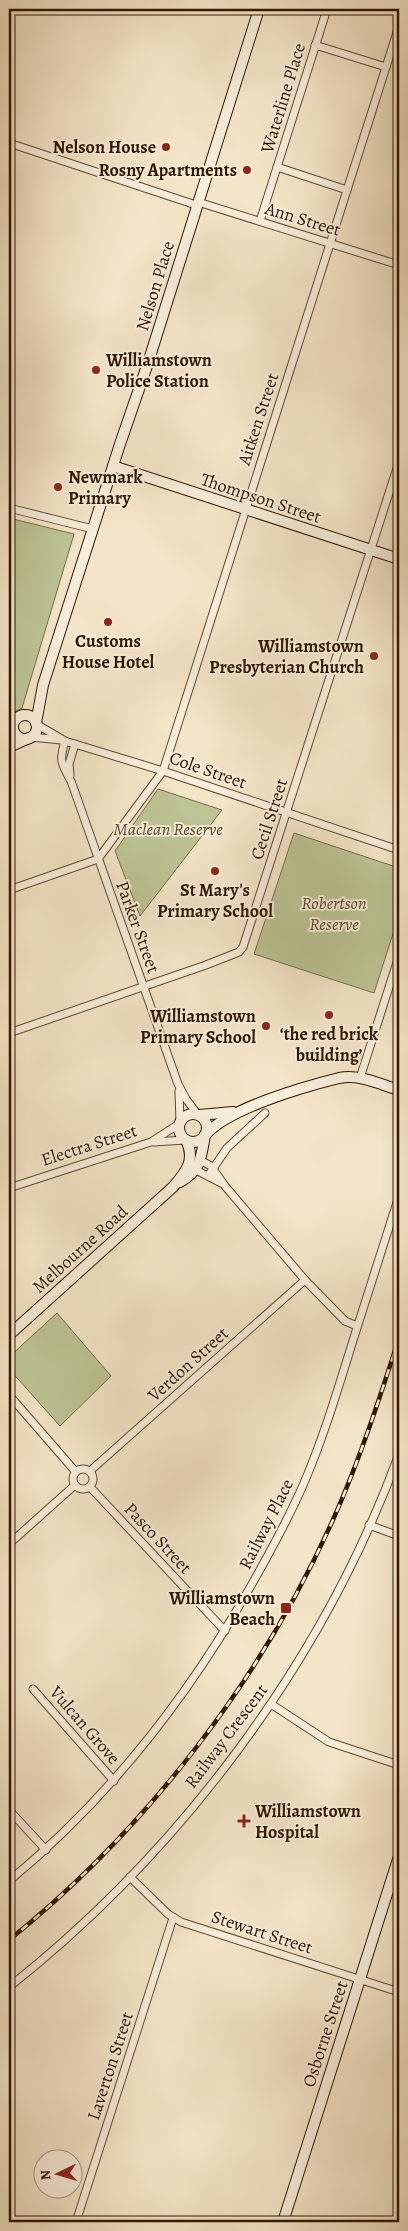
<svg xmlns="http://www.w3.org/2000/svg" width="408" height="2231" font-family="Alegreya,serif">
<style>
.green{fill:#bcc494;stroke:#766d4a}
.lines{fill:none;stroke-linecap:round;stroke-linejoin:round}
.street-casing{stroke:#624a32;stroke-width:9}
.secondary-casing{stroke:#311600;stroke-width:12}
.street{stroke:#f7eedb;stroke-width:7}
.secondary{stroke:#f7eedb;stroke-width:10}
.rail-casing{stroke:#311600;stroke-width:4.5}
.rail{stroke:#f7eedb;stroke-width:2.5;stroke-dasharray:8;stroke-linecap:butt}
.poi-dot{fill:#8f2418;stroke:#f7eedb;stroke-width:2}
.labels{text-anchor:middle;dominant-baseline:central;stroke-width:4;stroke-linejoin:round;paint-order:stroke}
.street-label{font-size:18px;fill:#311600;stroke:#f7eedb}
.poi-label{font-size:18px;font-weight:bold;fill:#311600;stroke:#f7eedb;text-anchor:end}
.park-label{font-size:18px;font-style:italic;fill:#5b4a2c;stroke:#f7eedb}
</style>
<rect width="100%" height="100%" fill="#f3e5c7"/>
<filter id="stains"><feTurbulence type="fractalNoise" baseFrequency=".004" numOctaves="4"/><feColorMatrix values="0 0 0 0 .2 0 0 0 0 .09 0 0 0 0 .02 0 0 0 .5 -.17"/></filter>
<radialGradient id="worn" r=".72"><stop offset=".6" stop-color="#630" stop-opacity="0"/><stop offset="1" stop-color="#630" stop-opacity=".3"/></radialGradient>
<g class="green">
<path d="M9,518L74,534L22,708L9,715Z"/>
<path d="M158,789L222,810L140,916L115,851Z"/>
<path d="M294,833L399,868V915L374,993L254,954Z"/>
<path d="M57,1313L111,1376L60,1426L9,1369V1357Z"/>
</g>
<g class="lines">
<defs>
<g id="street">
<path d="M315,45L386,67"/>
<path d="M9,143L196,205"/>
<path d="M277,167L347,190"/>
<path d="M198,202L399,265"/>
<path d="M260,221L327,9"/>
<path d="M9,508L93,529"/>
<path d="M36,724L65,741L163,771L399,850"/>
<path d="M31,737L61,740"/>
<path d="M65,741C59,761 61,763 71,781L178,1084L186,1099L198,1115"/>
<path d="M70,775L69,764L75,744"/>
<path d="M9,890L98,859L163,771L399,26"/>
<path d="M9,1033L206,965L239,952L243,947L399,462"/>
<path d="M360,1078L399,956"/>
<path d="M179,1091L180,1123"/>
<path d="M154,1142L185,1140"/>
<path d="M200,1160L211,1166L225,1186L305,1280L345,1321L357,1326"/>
<path d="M196,1170L221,1183"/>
<path d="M208,1176L227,1148L265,1113"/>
<path d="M9,1188L151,1142L179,1124"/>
<path d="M9,1395L75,1471"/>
<circle cx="83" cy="1479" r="10"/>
<path d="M90,1471L305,1280"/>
<path d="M90,1487L225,1631"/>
<path d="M369,1525L399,1536"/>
<path d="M9,1544L75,1485"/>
<path d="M33,1689L114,1781"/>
<path d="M271,1704L329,1742L399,1765"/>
<path d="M9,1810L46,1850"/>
<path d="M130,1877L168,1914L181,1922L399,1992"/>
<path d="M9,1881C107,1800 185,1701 248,1591C268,1556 288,1520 304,1483C325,1434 340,1382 356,1331C370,1286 385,1241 399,1196"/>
<path d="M9,1987C181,1851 324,1660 399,1454"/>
<path d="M76,2222L173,1918"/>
</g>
<g id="secondary">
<path d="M113,466L399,559"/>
<circle cx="25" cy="727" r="12"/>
<path d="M36,723L43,685L120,444L148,363L259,9"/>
<path d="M9,747L29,738"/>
<circle cx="193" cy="1128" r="14"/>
<path d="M199,1115L233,1112"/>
<path d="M206,1134C230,1108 303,1087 339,1078C360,1074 379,1084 399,1090"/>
<path d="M180,1182C201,1170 201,1158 205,1135"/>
<path d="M9,1335L173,1187C186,1172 196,1160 186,1140"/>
<path d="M283,2222L399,1856"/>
</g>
</defs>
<use href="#street" class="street-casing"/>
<use href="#secondary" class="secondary-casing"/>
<use href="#street" class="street"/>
<use href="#secondary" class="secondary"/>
<defs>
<path id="rail" d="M9,1940C144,1832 261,1680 332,1522C359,1462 379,1400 399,1338"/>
</defs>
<use href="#rail" class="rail-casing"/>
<use href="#rail" class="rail"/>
</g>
<g class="poi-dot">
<circle cx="166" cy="147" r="5"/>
<circle cx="247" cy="170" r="5"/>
<circle cx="96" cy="370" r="5"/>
<circle cx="58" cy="487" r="5"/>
<circle cx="108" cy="622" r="5"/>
<circle cx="374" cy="656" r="5"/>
<circle cx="215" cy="871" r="5"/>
<circle cx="329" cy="1015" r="5"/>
<circle cx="266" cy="1026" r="5"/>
<rect x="280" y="1602" width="12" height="12" rx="2.5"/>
<path d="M241.5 1813.5h5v5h5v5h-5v5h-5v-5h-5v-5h5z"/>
</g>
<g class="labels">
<g class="street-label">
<text transform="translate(283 98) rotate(-73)">Waterline Place</text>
<text transform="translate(303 219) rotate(17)">Ann Street</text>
<text transform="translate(155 286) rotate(-73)">Nelson Place</text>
<text transform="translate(258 419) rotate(-72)">Aitken Street</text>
<text transform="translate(261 498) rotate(18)">Thompson Street</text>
<text transform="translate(208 770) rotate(19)">Cole Street</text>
<text transform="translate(269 819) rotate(-72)">Cecil Street</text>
<text transform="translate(138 927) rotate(70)">Parker Street</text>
<text transform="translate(89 1145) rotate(-18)">Electra Street</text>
<text transform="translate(80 1249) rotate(-42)">Melbourne Road</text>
<text transform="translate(188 1364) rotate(-42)">Verdon Street</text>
<text transform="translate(266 1524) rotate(-63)">Railway Place</text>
<text transform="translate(158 1538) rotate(47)">Pasco Street</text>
<text transform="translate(85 1725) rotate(49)">Vulcan Grove</text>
<text transform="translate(226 1736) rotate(-53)">Railway Crescent</text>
<text transform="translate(262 1932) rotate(18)">Stewart Street</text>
<text transform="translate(325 2034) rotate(-72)">Osborne Street</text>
<text transform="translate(110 2066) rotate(-72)">Laverton Street</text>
</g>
<g class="poi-label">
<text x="156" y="147">Nelson House</text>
<text x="237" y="170">Rosny Apartments</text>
<text x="106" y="360" text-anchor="start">Williamstown<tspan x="106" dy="21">Police Station</tspan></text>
<text x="68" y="477" text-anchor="start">Newmark<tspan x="68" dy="21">Primary</tspan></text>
<text x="108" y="641" text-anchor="middle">Customs<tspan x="108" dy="21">House Hotel</tspan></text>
<text x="364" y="646">Williamstown<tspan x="364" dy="21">Presbyterian Church</tspan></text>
<text x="215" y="890" text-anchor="middle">St Mary's<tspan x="215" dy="21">Primary School</tspan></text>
<text x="256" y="1016">Williamstown<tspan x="256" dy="21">Primary School</tspan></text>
<text x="329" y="1034" text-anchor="middle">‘the red brick<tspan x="329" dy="21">building’</tspan></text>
<text x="275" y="1598">Williamstown<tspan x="275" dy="21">Beach</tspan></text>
<text x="255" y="1811" text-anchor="start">Williamstown<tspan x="255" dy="21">Hospital</tspan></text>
</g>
<g class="park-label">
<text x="168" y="829">Maclean Reserve</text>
<text x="334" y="903">Robertson<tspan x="334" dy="21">Reserve</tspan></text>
</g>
</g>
<rect width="408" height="2231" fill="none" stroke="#f3e5c7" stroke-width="30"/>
<rect x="10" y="10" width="388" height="2211" fill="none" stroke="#311600" stroke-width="2.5"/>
<rect x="15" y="15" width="378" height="2201" fill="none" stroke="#311600"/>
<g transform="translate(58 2174) rotate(265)"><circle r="24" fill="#f7eedb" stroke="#a89883"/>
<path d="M0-4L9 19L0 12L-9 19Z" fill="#8f2418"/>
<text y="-8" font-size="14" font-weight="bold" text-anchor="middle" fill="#311600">N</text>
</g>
<rect width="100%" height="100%" filter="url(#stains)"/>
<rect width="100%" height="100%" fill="url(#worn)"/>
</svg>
